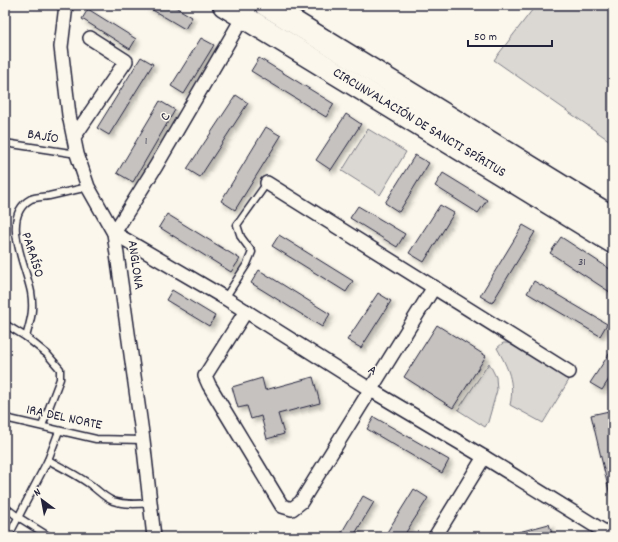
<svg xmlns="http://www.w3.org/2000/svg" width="618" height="542" font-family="Dekko,sans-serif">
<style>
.green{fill:#dbd8d3;stroke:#7e7d87}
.building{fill:#c6c2c0;stroke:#22223b;filter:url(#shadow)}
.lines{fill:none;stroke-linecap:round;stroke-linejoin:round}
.service-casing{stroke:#22223b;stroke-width:9}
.minor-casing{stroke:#22223b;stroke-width:16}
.trunk-casing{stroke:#22223b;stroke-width:25}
.service{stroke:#fbf7ec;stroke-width:6}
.minor{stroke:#fbf7ec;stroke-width:13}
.trunk{stroke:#fbf7ec;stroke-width:22}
.labels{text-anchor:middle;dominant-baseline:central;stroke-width:3;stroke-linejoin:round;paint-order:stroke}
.number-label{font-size:12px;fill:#4b4a5c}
.street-label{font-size:14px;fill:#22223b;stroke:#fbf7ec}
</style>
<defs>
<filter id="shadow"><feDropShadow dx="3.5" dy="3.5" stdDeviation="2" flood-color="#0004"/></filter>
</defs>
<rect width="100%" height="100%" fill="#fbf7ec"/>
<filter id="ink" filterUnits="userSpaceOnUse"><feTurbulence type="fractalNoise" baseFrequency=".025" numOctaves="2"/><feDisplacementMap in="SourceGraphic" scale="8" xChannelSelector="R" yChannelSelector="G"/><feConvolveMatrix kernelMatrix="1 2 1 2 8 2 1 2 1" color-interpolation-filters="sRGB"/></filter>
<g filter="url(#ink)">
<g class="green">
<path d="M536,5H613V143L494,60Z"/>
<path d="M368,129L406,152L380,195L342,171Z"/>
<path d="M503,343H510L569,380L543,423L510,405C515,382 508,368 497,348Z"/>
<path d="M489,363L496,377L497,390L488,422L485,427L458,410Z"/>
</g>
<g class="building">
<path d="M144,5H172L192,17L185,29Z"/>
<path d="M88,9L136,39L130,49L82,19Z"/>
<path d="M201,38L214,45L184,94L171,86Z"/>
<path d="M141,57L153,64L109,135L97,128Z"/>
<path d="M259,58L334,104L326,117L251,71Z"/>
<path d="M236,95L248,103L200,177L187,169Z"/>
<path d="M160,101L175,110L133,182L117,173Z"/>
<path d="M346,114L361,124L331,170L316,160Z"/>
<path d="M266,127L281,136L235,210L221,201Z"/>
<path d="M415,155L429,163L399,212L385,203Z"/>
<path d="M443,173L487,200L478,213L435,186Z"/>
<path d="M440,205L454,213L424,262L409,253Z"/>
<path d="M358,206L405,234L397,247L350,218Z"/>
<path d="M167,214L240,259L231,272L159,227Z"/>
<path d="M523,225L535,232L492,303L480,296Z"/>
<path d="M279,235L353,281L346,292L272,246Z"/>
<path d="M561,237L613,271V294L550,253Z"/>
<path d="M259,270L330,314L322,327L251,283Z"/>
<path d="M534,281L607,324L600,336L527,293Z"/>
<path d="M172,290L215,316L209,326L166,300Z"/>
<path d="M378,293L391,301L361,348L347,340Z"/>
<path d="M437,325L486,356L453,408L404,377Z"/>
<path d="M613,348V373L602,390L590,383Z"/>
<path d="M313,377L320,403L278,414L284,434L267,439L261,416L251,419L247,406L238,408L232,387L262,378L265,390Z"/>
<path d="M609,411L613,427V494L610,495L591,415Z"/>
<path d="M374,417L449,460L442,473L367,429Z"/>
<path d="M414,489L428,498L403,537H384Z"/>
<path d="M363,496L374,502L353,537H339Z"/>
<path d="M549,524L553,537H500Z"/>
</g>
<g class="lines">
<defs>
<g id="service">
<path d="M5,143L77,154"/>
<path d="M225,298L247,264L252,252L241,237L237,225L267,183"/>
<path d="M5,324L26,337L47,354L60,369V379L42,426"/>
<path d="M26,337C31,319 34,310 31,292C25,263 0,216 31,199C36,197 43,197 49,196C62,193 75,190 88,187"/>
<path d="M5,418L96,439L143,440"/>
<path d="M48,460C61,467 75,474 88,483C97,489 103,497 113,501C125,505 138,504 150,503"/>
<path d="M5,507L18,517L50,537"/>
<path d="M8,537L48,460L59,431"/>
</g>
<g id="minor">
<path d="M66,5L61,47L69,115L77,154L88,187L114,233L143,440L154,537"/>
<path d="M250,5L156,166L114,233L225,298L371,390L484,457L613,537"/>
<path d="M74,137L126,61L90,38"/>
<path d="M267,183L569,372"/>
<path d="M246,311L205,376L209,385L282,506L292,509L301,502L434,287"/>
<path d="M435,537L484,457"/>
</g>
<g id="trunk">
<path d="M224,5L613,242"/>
<path d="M266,5L613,218"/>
</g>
</defs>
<use href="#service" class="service-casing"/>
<use href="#minor" class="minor-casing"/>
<use href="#trunk" class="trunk-casing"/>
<use href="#service" class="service"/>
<use href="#minor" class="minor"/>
<use href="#trunk" class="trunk"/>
</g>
</g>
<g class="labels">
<g class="number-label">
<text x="146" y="141">1</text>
<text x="582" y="262">31</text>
</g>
<g class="street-label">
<text transform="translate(166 117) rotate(-60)">C</text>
<text transform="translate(419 123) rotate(31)">CIRCUNVALACIÓN DE SANCTI SPÍRITUS</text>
<text transform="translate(43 137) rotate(9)">BAJÍO</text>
<text transform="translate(32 255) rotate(72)">PARAÍSO</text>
<text transform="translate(135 265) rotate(82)">ANGLONA</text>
<text transform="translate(372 371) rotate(32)">A</text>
<text transform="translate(64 418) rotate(12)">1RA DEL NORTE</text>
</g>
</g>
<rect width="618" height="542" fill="none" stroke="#fbf7ec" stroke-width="20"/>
<rect x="10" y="10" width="598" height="522" fill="none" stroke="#22223b" stroke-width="1.5" filter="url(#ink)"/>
<g transform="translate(42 500) rotate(328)" stroke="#fbf7ec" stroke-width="3" paint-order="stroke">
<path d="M0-3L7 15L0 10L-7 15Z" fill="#22223b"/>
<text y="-6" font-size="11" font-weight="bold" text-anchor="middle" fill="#22223b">N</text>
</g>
<path d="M468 40v6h84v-6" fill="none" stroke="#22223b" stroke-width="2"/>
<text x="474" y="40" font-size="12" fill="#22223b" stroke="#fbf7ec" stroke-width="3" paint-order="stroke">50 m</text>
</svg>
